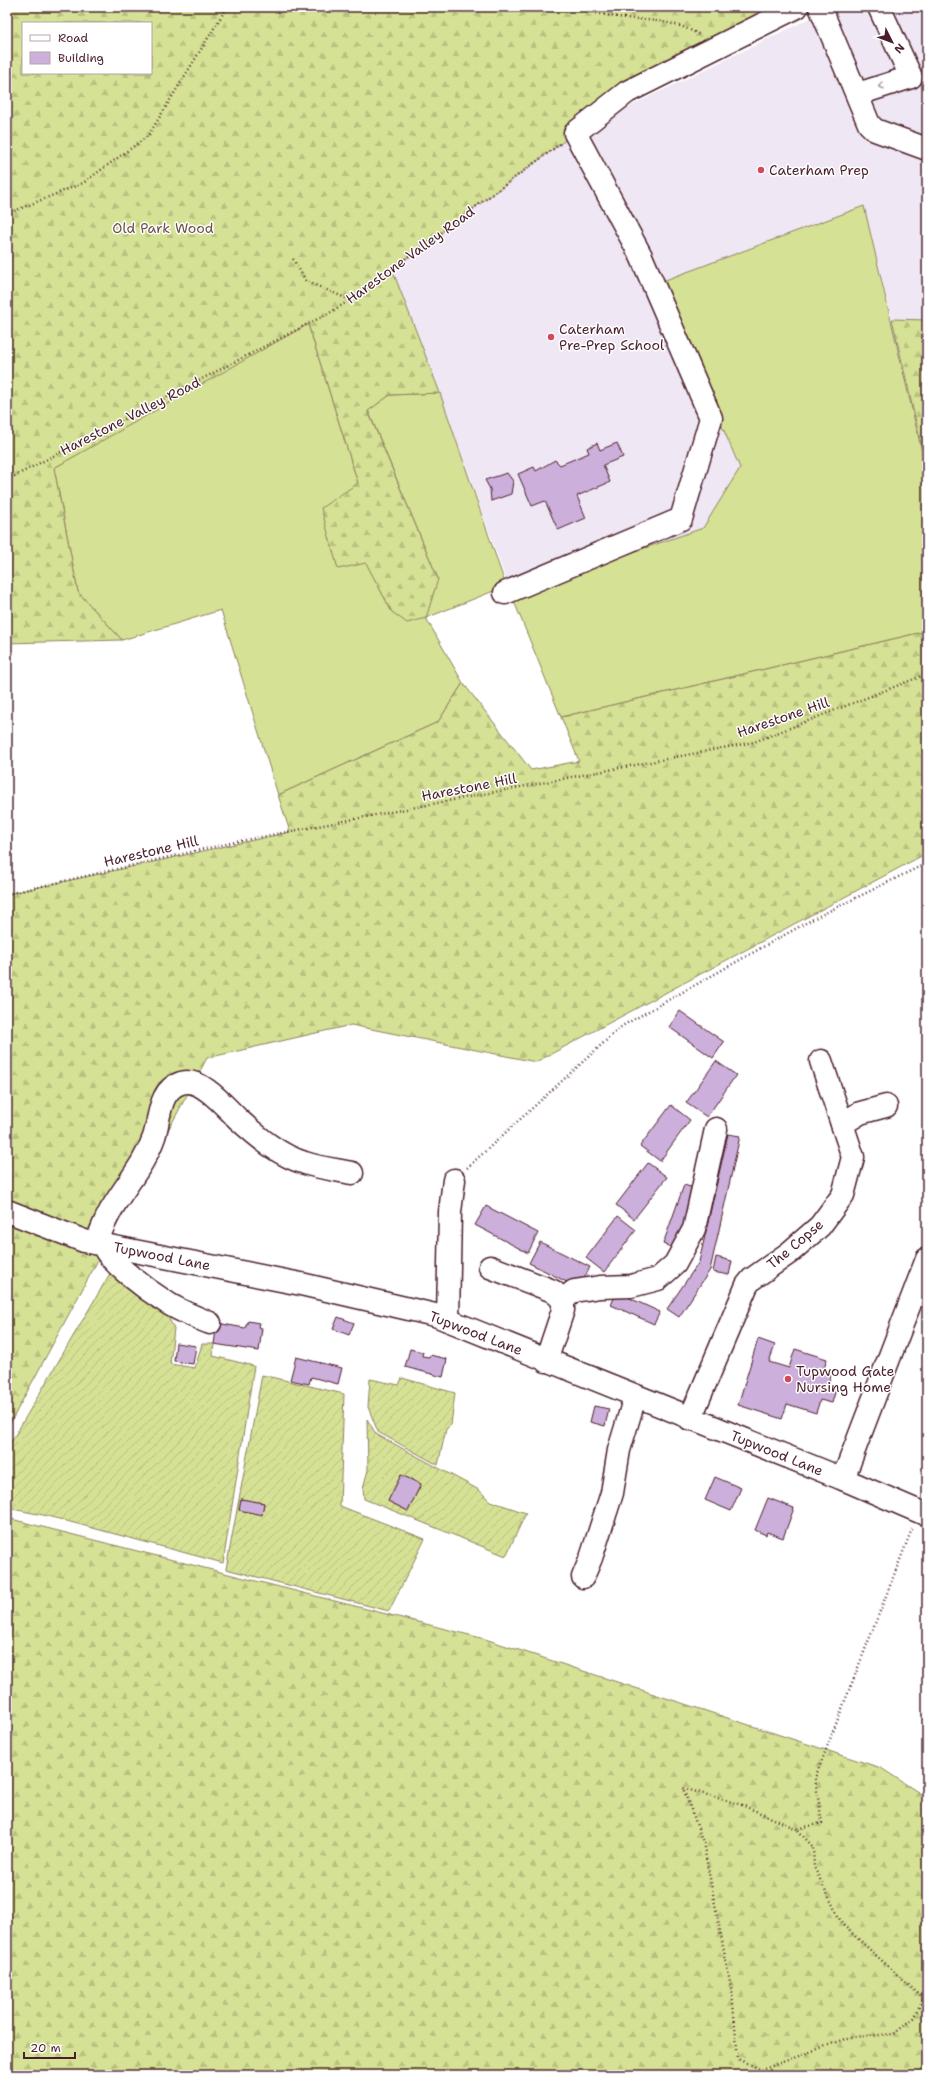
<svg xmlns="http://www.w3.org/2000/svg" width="934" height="2082" font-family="'Shantell Sans',sans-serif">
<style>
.built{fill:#f0e7f4}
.grass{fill:#d5e194;stroke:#908060}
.forest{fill:url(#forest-firs);stroke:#908060;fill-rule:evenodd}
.garden{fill:url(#garden-furrows);stroke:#908060;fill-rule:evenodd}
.building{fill:#cdafdc;stroke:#4a1f2b}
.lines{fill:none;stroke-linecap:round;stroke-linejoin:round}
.minor-casing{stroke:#4a1f2b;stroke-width:25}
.path{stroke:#4a1f2b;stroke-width:2.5;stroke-dasharray:1 3;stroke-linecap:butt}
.minor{stroke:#fff;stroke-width:22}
.oneway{stroke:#ae9aa0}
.poi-dot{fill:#d1495b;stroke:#fff;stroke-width:1.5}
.labels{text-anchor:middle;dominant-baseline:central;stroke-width:3;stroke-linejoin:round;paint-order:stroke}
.poi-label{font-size:14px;fill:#4a1f2b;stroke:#fff;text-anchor:start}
.park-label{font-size:14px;fill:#6d5045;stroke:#fff}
.street-label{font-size:14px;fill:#4a1f2b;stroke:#fff}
</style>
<defs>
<pattern id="forest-firs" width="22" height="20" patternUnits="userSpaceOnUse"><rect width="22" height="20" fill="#d5e194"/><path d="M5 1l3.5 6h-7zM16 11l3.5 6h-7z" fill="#b8c180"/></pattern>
<pattern id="garden-furrows" width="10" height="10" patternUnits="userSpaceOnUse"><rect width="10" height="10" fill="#d5e194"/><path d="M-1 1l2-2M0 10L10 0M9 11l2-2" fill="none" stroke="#b8c180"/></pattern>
</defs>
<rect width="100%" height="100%" fill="#fff"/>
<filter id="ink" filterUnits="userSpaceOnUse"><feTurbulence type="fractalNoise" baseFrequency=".025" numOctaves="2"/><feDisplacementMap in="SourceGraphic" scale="8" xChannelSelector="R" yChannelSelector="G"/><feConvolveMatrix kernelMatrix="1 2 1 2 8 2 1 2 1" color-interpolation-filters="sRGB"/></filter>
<g filter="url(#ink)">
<path class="built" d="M833,7H927V320L892,319L864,206L660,282L740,468L703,528L511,594L440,393L391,269L575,133Z"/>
<g class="grass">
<path d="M864,206L927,473V631L561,717L511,594L703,528L740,468L660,282Z"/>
<path d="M308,324L358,483L366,562L392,612L438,579L368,410L390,395L440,393L506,586L426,618L463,683L438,722L278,795L221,610L122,640L78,592L54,468L169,401Z"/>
</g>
<g class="forest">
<path d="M7,7H780L575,133L392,269L440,393L390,395L368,411L438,579L426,618L407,623L392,612L366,563L338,569L321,508L358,483L308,324L54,468L78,592L122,640L7,643ZM23,23H151V73H23Z"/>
<path d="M892,319L927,320V469Z"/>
<path d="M927,631V853L536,1062L351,1025L207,1058L7,1429V894L290,832L278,795L438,722L463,683L531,770L579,761L561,717Z"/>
<path d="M7,1518L485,1639L881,1768L927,1798V2075H7Z"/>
</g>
<g class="garden">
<path d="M112,1270L164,1310L174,1328L170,1364L195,1368L202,1344H214L213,1356L254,1366L223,1563L48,1516L7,1508V1449Z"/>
<path d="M262,1375L344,1394L340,1506L425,1539L389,1611L226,1569ZM241,1499L264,1503L262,1514L239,1510Z"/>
<path d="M402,1378L455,1393L451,1425L446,1429L438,1465L378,1432L368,1407L370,1379L399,1385Z"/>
<path d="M367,1419L376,1434L479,1490L490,1501L526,1513L506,1556L364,1499L363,1488L368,1470ZM401,1475L421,1484L408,1511L388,1501Z"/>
</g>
<g class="building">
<path d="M597,443L600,450L617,443L623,457L603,465L610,482L577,496L586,518L558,530L545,501L532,506L518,474L534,467L536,471L555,460L560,465L589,453L587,448Z"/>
<path d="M507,473L513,481L511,494L491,501L490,489L485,480Z"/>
<path d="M680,1011L724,1042L713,1058L669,1027Z"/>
<path d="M716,1061L736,1075L707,1117L686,1103Z"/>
<path d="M671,1105L690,1120L660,1161L640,1146Z"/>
<path d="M728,1134L740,1136L710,1270L679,1317L667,1309L699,1262Z"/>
<path d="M648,1163L667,1177L634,1219L616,1205Z"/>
<path d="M684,1185L697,1189L676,1249L663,1244Z"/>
<path d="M486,1206L538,1233L528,1253L475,1225Z"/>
<path d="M618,1216L636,1230L604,1272L586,1258Z"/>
<path d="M540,1242L590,1267L579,1288L529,1263Z"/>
<path d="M716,1257L732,1261L729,1275L713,1272Z"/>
<path d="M621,1294L660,1312L654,1324L611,1305L615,1296L619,1298Z"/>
<path d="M338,1317L354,1323L349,1335L333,1329Z"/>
<path d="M248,1321L259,1323L258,1327L262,1328L259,1351L214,1344L217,1323L245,1328Z"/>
<path d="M758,1339L775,1345L769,1362L789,1368L795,1349L827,1359L823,1372L831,1375L828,1384L837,1386L832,1403L820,1400L816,1413L787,1404L782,1419L738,1405Z"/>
<path d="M176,1343L196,1346L193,1364L174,1361Z"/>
<path d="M410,1349L423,1352L422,1356L429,1357L430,1355L447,1359L443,1377L405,1367Z"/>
<path d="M296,1357L342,1368L338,1384L311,1377L309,1384L290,1380Z"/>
<path d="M594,1406L609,1409L605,1426L590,1422Z"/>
<path d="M401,1475L421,1484L408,1511L388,1501Z"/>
<path d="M715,1477L741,1488L731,1511L705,1500Z"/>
<path d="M768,1498L794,1508L783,1538L767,1532L766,1535L755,1530Z"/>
<path d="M241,1499L264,1503L262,1515L239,1510Z"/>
</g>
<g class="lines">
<defs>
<g id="minor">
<path d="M820,7L869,124L875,130L927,149"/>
<path d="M858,94L911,77L879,7"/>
<path d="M505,593L681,519L711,418L641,256L575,133L627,92L797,7"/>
<path d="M842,1124L860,1113L886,1106"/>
<path d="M7,1211L84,1241L301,1284L435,1315L843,1479L927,1515"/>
<path d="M96,1243C102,1230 106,1216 114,1205C128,1182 145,1163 154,1137C160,1120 158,1090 181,1083C201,1076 226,1108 239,1120C258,1137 280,1156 305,1163C320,1168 337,1170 352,1173"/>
<path d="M103,1245C108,1262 150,1292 166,1302C179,1311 196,1317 210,1323"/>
<path d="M490,1267L553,1291L563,1300V1310L546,1361"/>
<path d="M563,1300L574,1291L600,1287L631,1286L658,1279L675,1264L694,1229L716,1129"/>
<path d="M448,1320L450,1212L454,1180"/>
<path d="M690,1419L747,1285L752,1279L789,1253L820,1226L843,1195L853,1157L821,1061"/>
<path d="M843,1479L927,1259"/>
<path d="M583,1577L591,1558L612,1493L619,1450L635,1397"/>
</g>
</defs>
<use href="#minor" class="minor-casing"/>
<g class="path">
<path d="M573,7C588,11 603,15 618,17C646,21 674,19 699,35"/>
<path d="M7,214L83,183L148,136L227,7"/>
<path d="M293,259L306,281L350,300"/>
<path d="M7,480L331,312L350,300L560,144"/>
<path d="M7,894L235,842L754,742L927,674"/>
<path d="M467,1168L622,1026L813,919L927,863"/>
<path d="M912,1529L815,1778L822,1823L797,1829L813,1847L814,1867L842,1924L927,2002"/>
<path d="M797,1829L742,1805L683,1788L703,1842L732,1993L738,2059L761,2070L850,2037L894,2034L913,2018L923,2000"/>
<path d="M749,2075L761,2071"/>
</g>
<use href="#minor" class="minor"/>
</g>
<defs><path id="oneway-chevron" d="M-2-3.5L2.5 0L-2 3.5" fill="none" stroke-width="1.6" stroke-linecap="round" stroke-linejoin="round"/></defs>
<use class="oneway" href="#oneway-chevron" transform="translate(881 86) rotate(162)"/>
</g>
<g class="poi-dot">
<circle cx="761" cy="170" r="4"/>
<circle cx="551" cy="337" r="4"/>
<circle cx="788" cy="1379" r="4"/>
</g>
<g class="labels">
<g class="poi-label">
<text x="769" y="170">Caterham Prep</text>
<text x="559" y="329">Caterham<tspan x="559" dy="16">Pre-Prep School</tspan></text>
<text x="796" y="1371">Tupwood Gate<tspan x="796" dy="16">Nursing Home</tspan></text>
</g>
<g class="park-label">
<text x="163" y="228">Old Park Wood</text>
</g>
<g class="street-label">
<text transform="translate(410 255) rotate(-36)">Harestone Valley Road</text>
<text transform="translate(130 416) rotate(-27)">Harestone Valley Road</text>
<text transform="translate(783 717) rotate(-19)">Harestone Hill</text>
<text transform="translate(469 787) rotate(-11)">Harestone Hill</text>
<text transform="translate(151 851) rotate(-13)">Harestone Hill</text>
<text transform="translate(795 1244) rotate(-40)">The Copse</text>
<text transform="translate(162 1256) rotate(11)">Tupwood Lane</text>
<text transform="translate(476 1333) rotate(21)">Tupwood Lane</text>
<text transform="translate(777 1453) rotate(22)">Tupwood Lane</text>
</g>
</g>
<rect width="934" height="2082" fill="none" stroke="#fff" stroke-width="24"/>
<rect x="12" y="12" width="910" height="2058" fill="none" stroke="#4a1f2b" stroke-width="1.5" filter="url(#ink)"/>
<rect x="22" y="22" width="130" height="52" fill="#ffffff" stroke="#b7a5aa"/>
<rect x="30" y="35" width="20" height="6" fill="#ffffff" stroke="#b7a5aa"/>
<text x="58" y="42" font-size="12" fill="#4a1f2b">Road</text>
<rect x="30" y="52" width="20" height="12" fill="#cdafdc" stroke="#b7a5aa"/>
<text x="58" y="62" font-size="12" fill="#4a1f2b">Building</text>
<g transform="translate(892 42) rotate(132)" stroke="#ffffff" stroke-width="3" paint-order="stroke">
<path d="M0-3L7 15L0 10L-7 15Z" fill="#4a1f2b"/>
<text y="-6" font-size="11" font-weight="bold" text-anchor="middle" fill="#4a1f2b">N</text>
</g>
<path d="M24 2052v6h51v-6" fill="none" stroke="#4a1f2b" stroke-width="2"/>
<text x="30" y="2052" font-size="12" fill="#4a1f2b" stroke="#ffffff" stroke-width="3" paint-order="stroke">20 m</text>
</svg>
